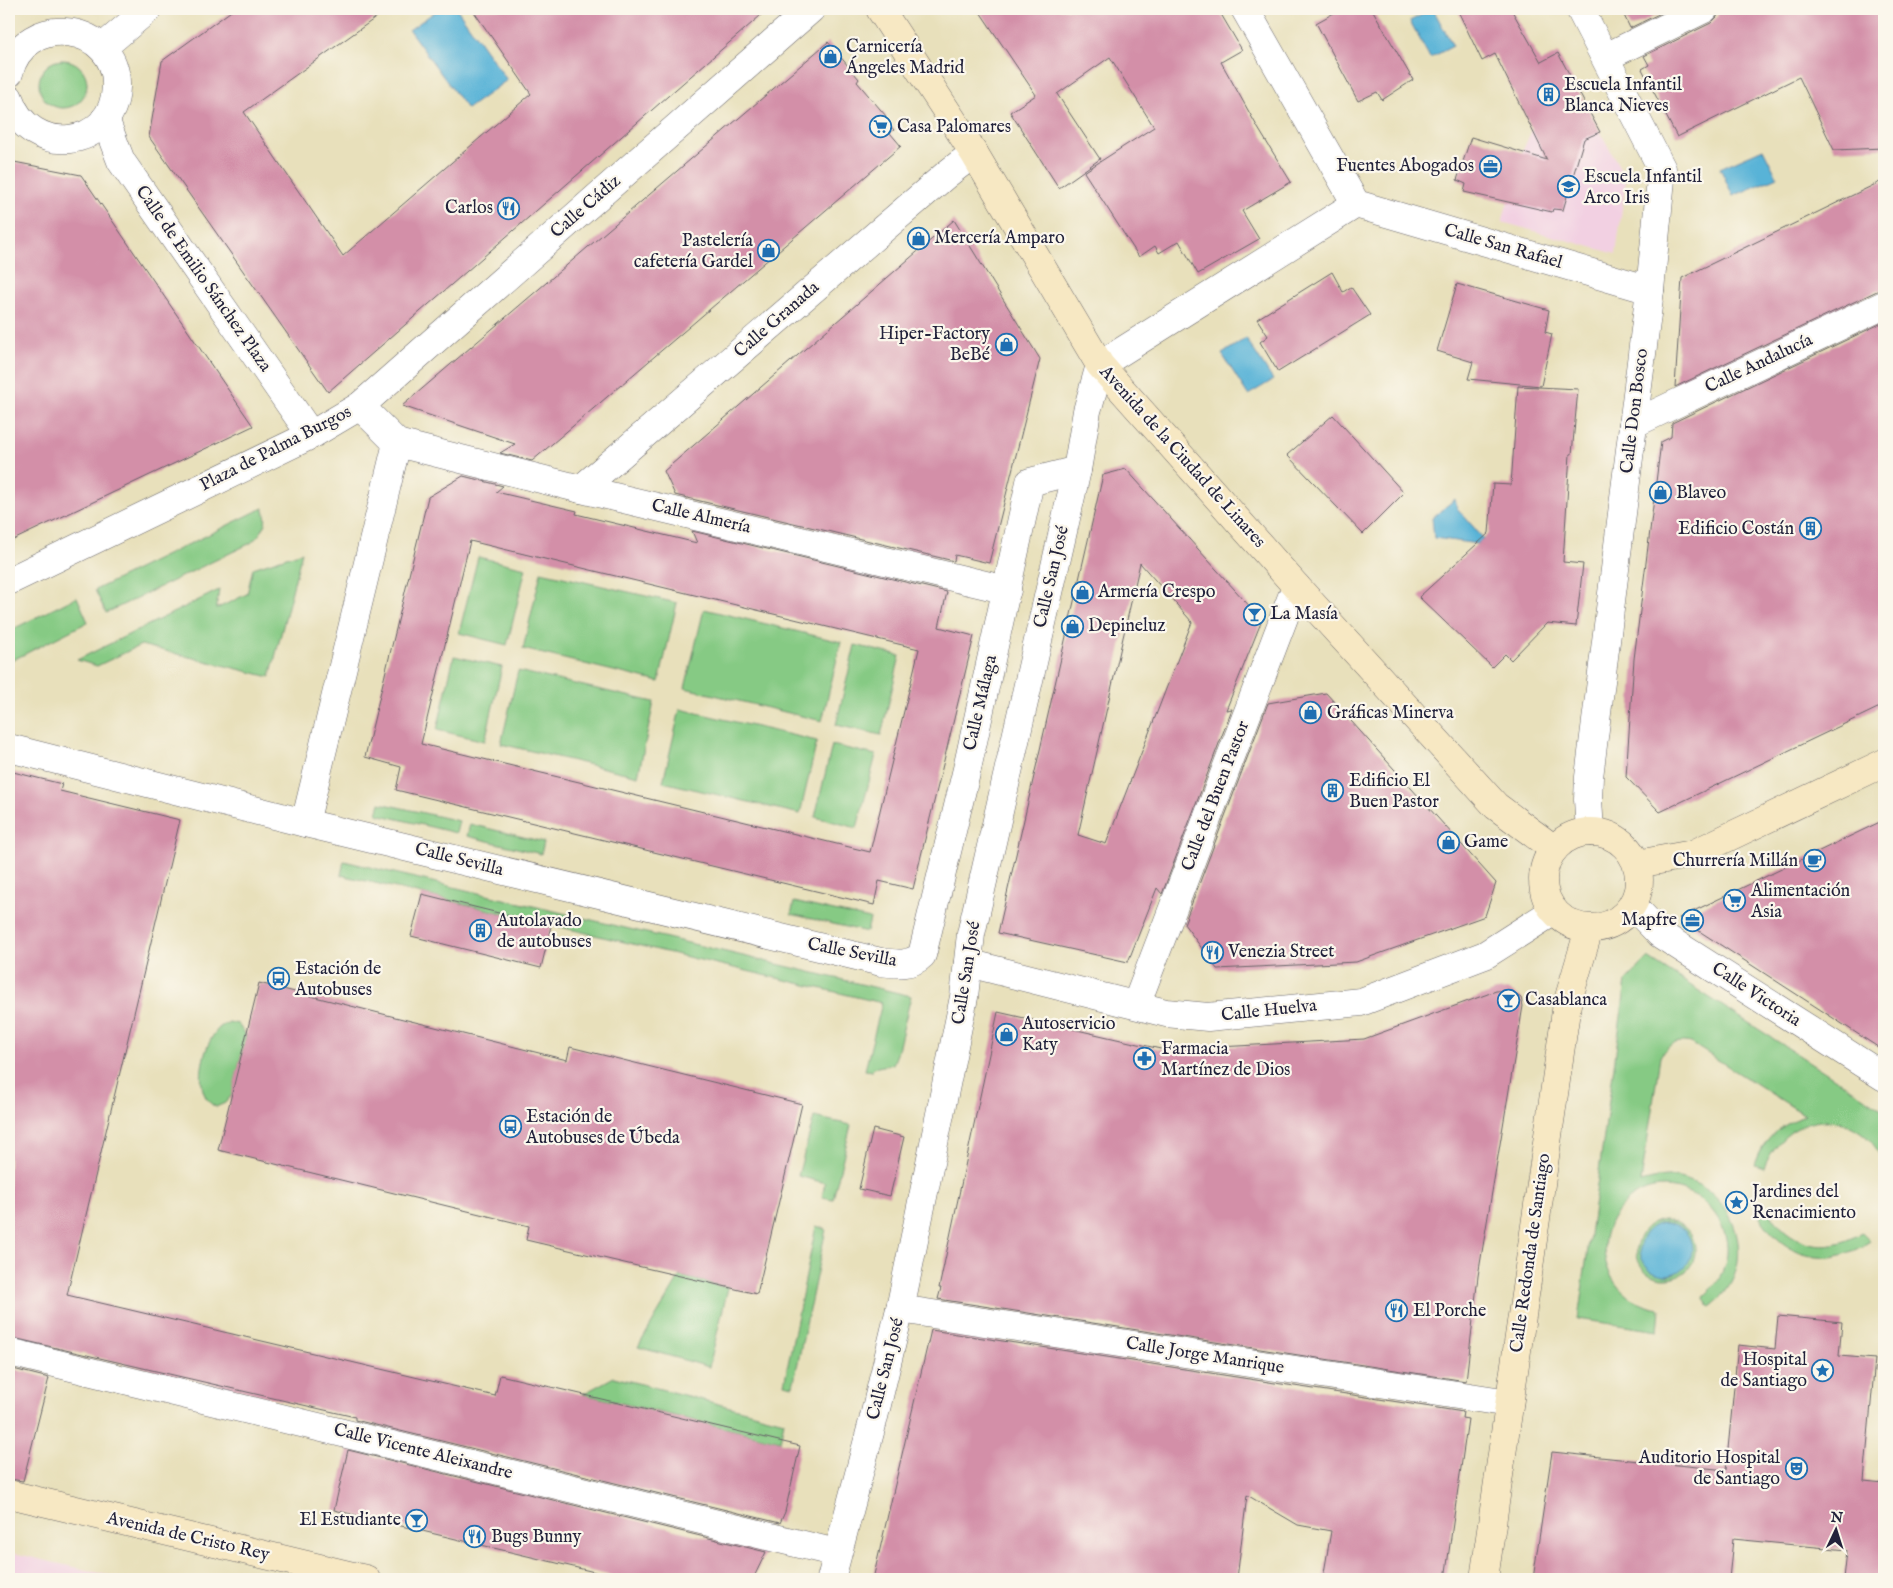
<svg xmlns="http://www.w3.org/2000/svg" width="1893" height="1588" font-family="'IM FELL English',serif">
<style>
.built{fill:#f2d0e2}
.green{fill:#86ca84;stroke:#547660;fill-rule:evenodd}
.water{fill:#59b3d7;stroke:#3e6a89}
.building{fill:#d38fa8;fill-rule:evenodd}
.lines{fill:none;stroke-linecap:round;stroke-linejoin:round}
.street-casing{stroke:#676468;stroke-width:29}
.secondary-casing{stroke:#676468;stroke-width:29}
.street{stroke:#fff;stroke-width:28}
.secondary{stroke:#f7e8c3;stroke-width:28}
.labels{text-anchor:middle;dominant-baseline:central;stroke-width:4.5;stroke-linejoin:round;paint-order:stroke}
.poi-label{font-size:18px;fill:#22223b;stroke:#fbf7ec;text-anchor:start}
.street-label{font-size:18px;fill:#22223b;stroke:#fbf7ec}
</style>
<rect width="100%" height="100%" fill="#fbf7ec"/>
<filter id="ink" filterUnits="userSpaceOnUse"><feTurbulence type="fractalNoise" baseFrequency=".02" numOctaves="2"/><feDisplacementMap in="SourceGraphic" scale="10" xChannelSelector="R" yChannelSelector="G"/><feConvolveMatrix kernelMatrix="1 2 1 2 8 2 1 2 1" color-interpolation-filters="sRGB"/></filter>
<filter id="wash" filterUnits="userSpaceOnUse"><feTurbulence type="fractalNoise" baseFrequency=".0096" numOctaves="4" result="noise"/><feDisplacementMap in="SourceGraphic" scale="20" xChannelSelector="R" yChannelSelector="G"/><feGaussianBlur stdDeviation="1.12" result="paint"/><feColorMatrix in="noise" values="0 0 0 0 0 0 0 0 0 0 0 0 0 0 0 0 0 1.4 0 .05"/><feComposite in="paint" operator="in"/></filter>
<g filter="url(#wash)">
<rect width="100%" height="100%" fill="#e8e0bb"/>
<g class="built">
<path d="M1589,111L1626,179L1616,254L1502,222L1522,152L1532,130L1549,133Z"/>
<path d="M9,1552L125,1579H9Z"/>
</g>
<g class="green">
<circle cx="63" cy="84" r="24"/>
<path d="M263,508C270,523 262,533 251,543L106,613L95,590Z"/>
<path d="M302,552L270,677L141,645L97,666L77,660L219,590L216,609L247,594L253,568Z"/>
<path d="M478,557L526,568L507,645L459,633Z"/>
<path d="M541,572L677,603L659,682L523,649Z"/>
<path d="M77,597L88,622L9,662V631Z"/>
<path d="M704,609L841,642L822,721L685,688Z"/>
<path d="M855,645L900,656L881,735L836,725Z"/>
<path d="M454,656L502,667L485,741L437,730Z"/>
<path d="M518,671L654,702L638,776L501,744Z"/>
<path d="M680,709L817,741L800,814L663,782Z"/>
<path d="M832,745L876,755L857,828L815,817Z"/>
<path d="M380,803L459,821L456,833L377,814Z"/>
<path d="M470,824L544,842L541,854L467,836Z"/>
<path d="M344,861L911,996L897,1054L893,1064L873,1068L872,1071L865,1070L882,1003L341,875Z"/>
<path d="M794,902L870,919L867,932L791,914Z"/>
<path d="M1648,958L1884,1110V1163C1859,1103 1786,1109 1764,1168L1755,1165C1765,1136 1779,1127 1805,1115L1691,1043C1677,1040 1667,1044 1660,1057L1641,1182C1653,1179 1666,1175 1679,1178C1738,1190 1762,1269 1710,1307L1703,1297C1774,1235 1671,1142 1617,1212C1605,1227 1601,1248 1607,1266C1615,1291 1635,1305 1660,1309L1658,1331L1578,1319L1626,981Z"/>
<path d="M229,1022L238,1024L246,1036L232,1095L225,1103L216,1107C191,1095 202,1045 219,1028C221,1026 226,1024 229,1022Z"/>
<path d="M814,1117L851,1125L833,1199L822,1197L825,1183L798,1176Z"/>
<path d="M1768,1209C1788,1246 1826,1255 1862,1233L1870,1241C1826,1272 1782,1257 1757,1212Z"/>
<path d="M1664,1220C1706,1223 1704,1277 1667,1278C1629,1280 1625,1226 1664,1220ZM1663,1223C1674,1224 1677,1227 1684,1234C1699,1249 1687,1259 1677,1273L1667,1276L1644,1235L1652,1227Z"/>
<path d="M816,1226L826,1229L793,1386L784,1384Z"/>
<path d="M680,1276L728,1288L709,1367L638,1347Z"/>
<path d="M614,1377L784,1421L780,1441L583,1394Z"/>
</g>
<g class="water">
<path d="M439,9H457L507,80L467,109L409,30Z"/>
<path d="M1433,9L1453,46L1430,58L1410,21Z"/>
<path d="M1763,149L1777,177L1733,196L1720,168Z"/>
<path d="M1246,338L1273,380L1248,395L1222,354Z"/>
<path d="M1455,499L1457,508L1483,538L1478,544L1434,538L1432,518Z"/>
<circle cx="1666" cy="1249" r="26"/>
</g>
<g id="blocks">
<g class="building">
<path d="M234,9H388L244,112L343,256L531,94L472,9H768L328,392L149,137L162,61Z"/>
<path d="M978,9H1218L1242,50L1221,62L1258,128L1291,182L1242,211L1259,239L1198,274L1179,241L1159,253L1155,246L1139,257L1084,172L1154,127L1110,57L1057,94L1100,159L1059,188L1010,112L1036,95Z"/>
<path d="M1341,9H1372L1413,80L1382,100L1377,92L1358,101L1316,23Z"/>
<path d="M1457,9H1511L1541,62L1558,53L1600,132L1584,139L1563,210L1553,209L1552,212L1464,192L1466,184L1457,180L1471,137L1547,160L1495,54L1482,61Z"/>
<path d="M1621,9H1669L1630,28Z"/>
<path d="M1719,9H1884V148L1834,150L1799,77L1677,137L1642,69L1649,65L1644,56L1711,23L1717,17Z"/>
<path d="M828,42L859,79L857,82L886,116L884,118L894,130L890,133L901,146L532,461L500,453L515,444L402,406Z"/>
<path d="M9,161L81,175L253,426L9,542Z"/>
<path d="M1884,180V290L1877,291L1675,387L1682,278Z"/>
<path d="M954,220L1040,359L989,563L955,555L954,561L675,495L664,471Z"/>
<path d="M1332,272L1343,292L1351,287L1370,315L1278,372L1260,342L1268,336L1257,319Z"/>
<path d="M1457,284L1549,310L1545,332L1552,334L1541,386L1468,379L1473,362L1437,351Z"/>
<path d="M1884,322V705L1660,812L1626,777L1634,659L1661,442L1671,437L1672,423Z"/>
<path d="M1518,386L1578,389L1572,454H1570L1563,562L1583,564L1576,626L1547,623L1511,660L1505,654L1492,667L1419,597L1489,533L1493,484L1511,485Z"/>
<path d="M1333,415L1404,493L1363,534L1287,455Z"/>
<path d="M1126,469L1262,620L1226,710L1232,709L1162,894L1157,888L1128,962L998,933L1103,475ZM1140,563L1192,622L1106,844L1078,835Z"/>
<path d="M463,476L503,486L496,492L577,511L576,514L697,543L692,531L947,592L939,627L974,636L913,889L879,881L874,905L396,790L401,767L365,757L428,497ZM470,541L919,649L870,852L421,744Z"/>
<path d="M1326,693L1496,883L1485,916L1356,962L1217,969L1184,924L1268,703Z"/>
<path d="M9,771L62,784L60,791L180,820L67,1295L495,1396L500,1375L800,1446L785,1512L780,1523L355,1420V1417L9,1337Z"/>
<path d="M1884,820V1051L1679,918Z"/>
<path d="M422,894L551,926L541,968L411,936Z"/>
<path d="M259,983L567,1060L570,1047L802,1104L757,1294L526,1240L529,1226L218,1150Z"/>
<path d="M1509,990L1521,998L1523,1006L1478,1276L1466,1381L938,1299L941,1288H939L998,1012L1165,1050L1364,1039L1496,991Z"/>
<path d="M873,1129L904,1137L890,1196L859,1189Z"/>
<path d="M1778,1316L1842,1322L1839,1356L1875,1359L1864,1481L1884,1483V1579H1844L1847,1550L1733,1539L1729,1579H1533L1552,1452L1726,1470L1738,1345L1775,1349Z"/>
<path d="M931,1330L1463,1412L1462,1418L1468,1419L1445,1579H1323L1331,1531L1298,1525L1247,1495L1237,1579H873Z"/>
<path d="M9,1368L49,1378L23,1481L9,1479Z"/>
<path d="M348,1450L766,1552L753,1579H624L334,1510Z"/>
</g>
</g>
</g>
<g filter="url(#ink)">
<use href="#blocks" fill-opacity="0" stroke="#676468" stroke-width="1"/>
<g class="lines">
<defs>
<g id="street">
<path d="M1245,9L1356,204L1650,290"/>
<path d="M1580,9L1662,169L1650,290L1589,777L1588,799L1590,832"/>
<path d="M102,48L148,9"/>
<path d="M1606,57L1704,9"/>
<path d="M9,73C24,10 119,23 116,87C114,150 29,159 9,98"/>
<path d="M105,119L121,161L311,435"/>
<path d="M360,406L397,443"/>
<path d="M1633,424L1884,305"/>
<path d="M397,443L581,489L1007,590"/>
<path d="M581,489L947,174L974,153"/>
<path d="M9,581L311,435L360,406L811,9"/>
<path d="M9,748L305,823L881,962C896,964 911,966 922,955L967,769L1030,482L1077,470"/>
<path d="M305,823L397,443"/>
<path d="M1633,906L1660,934L1884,1077"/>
<path d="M968,963L1166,1013L1208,1017L1361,1002L1485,955L1554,911"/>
<path d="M1136,1005L1296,586"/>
<path d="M900,1309L1509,1403"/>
<path d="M9,1352L837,1553"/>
<path d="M831,1579L873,1421L900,1309L964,997L971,934L1077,470L1087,411L1100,365L1356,204"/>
</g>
<g id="secondary">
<path d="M880,9L974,153L1100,365L1296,586L1496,806L1554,849"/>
<circle cx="1591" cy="880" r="48"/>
<path d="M1637,864L1693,854L1884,763"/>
<path d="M9,1494L366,1579"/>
<path d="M1484,1579L1567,1004L1589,929"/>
</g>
</defs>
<use href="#street" class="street-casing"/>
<use href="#secondary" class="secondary-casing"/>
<use href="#street" class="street"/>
<use href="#secondary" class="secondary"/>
</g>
</g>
<defs>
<symbol id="shop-ring" viewBox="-11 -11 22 22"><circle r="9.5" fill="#fbf7ec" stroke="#1f6fb2" stroke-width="1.5"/><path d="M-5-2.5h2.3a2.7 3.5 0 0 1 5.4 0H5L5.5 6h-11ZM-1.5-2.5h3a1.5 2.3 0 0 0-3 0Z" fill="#1f6fb2"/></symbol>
<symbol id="building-ring" viewBox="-11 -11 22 22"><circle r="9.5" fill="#fbf7ec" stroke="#1f6fb2" stroke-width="1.5"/><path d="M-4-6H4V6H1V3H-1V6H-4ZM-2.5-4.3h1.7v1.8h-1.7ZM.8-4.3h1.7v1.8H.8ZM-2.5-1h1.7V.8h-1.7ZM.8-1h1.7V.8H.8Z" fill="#1f6fb2"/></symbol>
<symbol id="supermarket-ring" viewBox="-11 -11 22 22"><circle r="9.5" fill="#fbf7ec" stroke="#1f6fb2" stroke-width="1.5"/><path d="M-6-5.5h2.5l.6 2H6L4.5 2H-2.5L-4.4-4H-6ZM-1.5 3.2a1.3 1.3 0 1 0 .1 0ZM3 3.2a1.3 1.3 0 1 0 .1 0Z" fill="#1f6fb2"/></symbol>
<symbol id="office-ring" viewBox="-11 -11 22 22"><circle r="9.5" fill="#fbf7ec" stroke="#1f6fb2" stroke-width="1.5"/><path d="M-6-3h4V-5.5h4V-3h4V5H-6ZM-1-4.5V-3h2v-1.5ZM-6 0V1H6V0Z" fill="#1f6fb2"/></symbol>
<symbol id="school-ring" viewBox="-11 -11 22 22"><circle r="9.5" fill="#fbf7ec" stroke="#1f6fb2" stroke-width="1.5"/><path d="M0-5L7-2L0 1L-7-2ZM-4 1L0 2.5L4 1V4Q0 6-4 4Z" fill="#1f6fb2"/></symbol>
<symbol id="restaurant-ring" viewBox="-11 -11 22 22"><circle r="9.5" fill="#fbf7ec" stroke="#1f6fb2" stroke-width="1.5"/><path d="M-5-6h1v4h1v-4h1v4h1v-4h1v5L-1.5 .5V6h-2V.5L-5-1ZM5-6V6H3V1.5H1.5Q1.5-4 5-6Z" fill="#1f6fb2"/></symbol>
<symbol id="bar-ring" viewBox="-11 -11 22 22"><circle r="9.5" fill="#fbf7ec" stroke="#1f6fb2" stroke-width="1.5"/><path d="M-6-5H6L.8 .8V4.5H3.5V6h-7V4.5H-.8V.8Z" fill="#1f6fb2"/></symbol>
<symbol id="cafe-ring" viewBox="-11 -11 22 22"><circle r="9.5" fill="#fbf7ec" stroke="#1f6fb2" stroke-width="1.5"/><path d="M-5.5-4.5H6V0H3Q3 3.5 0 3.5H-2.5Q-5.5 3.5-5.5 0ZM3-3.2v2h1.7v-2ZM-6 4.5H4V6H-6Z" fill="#1f6fb2"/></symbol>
<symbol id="bus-ring" viewBox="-11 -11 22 22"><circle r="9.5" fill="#fbf7ec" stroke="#1f6fb2" stroke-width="1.5"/><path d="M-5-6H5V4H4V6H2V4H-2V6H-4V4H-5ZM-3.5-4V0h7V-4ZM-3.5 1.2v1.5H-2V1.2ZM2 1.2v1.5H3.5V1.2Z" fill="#1f6fb2"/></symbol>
<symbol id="pharmacy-ring" viewBox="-11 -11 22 22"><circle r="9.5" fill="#fbf7ec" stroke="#1f6fb2" stroke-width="1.5"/><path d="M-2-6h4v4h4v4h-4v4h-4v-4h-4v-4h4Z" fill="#1f6fb2"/></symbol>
<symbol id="sight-ring" viewBox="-11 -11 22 22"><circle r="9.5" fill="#fbf7ec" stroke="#1f6fb2" stroke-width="1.5"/><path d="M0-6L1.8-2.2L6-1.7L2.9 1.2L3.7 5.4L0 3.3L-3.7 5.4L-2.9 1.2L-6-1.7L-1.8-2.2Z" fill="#1f6fb2"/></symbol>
<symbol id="theatre-ring" viewBox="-11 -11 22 22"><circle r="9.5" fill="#fbf7ec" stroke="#1f6fb2" stroke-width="1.5"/><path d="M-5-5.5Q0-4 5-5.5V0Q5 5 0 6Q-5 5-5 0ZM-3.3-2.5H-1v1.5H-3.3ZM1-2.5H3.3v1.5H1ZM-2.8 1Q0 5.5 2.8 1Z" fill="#1f6fb2"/></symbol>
</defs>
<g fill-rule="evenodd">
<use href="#shop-ring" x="818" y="44" width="25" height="25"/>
<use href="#building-ring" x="1536" y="82" width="25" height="25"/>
<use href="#supermarket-ring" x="868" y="114" width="25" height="25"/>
<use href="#office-ring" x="1478" y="154" width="25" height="25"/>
<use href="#school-ring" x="1556" y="174" width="25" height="25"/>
<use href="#restaurant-ring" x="496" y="196" width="25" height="25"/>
<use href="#shop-ring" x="906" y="226" width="25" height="25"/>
<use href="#shop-ring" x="756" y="238" width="25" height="25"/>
<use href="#shop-ring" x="994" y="332" width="25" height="25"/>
<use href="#shop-ring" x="1648" y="480" width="25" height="25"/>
<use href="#building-ring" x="1798" y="516" width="25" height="25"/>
<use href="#shop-ring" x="1070" y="580" width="25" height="25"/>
<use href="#bar-ring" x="1242" y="602" width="25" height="25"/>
<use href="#shop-ring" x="1060" y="614" width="25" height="25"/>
<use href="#shop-ring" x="1298" y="700" width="25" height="25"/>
<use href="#building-ring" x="1320" y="778" width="25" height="25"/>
<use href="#shop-ring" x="1436" y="830" width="25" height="25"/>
<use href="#cafe-ring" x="1802" y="848" width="25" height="25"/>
<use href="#supermarket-ring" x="1722" y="888" width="25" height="25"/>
<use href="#office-ring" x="1680" y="908" width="25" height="25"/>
<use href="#building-ring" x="468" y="918" width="25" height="25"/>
<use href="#restaurant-ring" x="1200" y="940" width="25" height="25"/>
<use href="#bus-ring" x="266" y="966" width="25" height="25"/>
<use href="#bar-ring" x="1496" y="988" width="25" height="25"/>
<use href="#shop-ring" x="994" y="1022" width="25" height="25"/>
<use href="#pharmacy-ring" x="1132" y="1046" width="25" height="25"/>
<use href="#bus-ring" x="498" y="1114" width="25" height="25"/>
<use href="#sight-ring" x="1724" y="1190" width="25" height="25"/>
<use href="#restaurant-ring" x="1384" y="1298" width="25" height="25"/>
<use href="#sight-ring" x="1810" y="1358" width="25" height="25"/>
<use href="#theatre-ring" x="1784" y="1456" width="25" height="25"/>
<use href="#bar-ring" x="404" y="1508" width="25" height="25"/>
<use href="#restaurant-ring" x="462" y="1524" width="25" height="25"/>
</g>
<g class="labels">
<g class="poi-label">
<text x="846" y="47">Carnicería<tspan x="846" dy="21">Ángeles Madrid</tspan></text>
<text x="1564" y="85">Escuela Infantil<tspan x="1564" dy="21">Blanca Nieves</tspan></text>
<text x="897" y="127">Casa Palomares</text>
<text x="1474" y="166" text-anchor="end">Fuentes Abogados</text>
<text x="1584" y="177">Escuela Infantil<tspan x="1584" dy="21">Arco Iris</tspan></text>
<text x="493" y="208" text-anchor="end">Carlos</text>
<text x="934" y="238">Mercería Amparo</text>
<text x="753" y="241" text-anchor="end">Pastelería<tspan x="753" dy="21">cafetería Gardel</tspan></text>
<text x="990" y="334" text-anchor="end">Hiper-Factory<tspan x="990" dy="21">BeBé</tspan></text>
<text x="1676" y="493">Blaveo</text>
<text x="1794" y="529" text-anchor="end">Edificio Costán</text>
<text x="1098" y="592">Armería Crespo</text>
<text x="1270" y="614">La Masía</text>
<text x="1088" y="626">Depineluz</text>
<text x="1327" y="713">Gráficas Minerva</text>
<text x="1349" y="781">Edificio El<tspan x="1349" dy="21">Buen Pastor</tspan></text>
<text x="1464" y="842">Game</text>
<text x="1798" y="861" text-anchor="end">Churrería Millán</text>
<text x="1751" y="891">Alimentación<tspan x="1751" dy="21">Asia</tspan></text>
<text x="1677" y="920" text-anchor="end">Mapfre</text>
<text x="497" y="921">Autolavado<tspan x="497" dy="21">de autobuses</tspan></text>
<text x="1228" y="952">Venezia Street</text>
<text x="295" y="969">Estación de<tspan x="295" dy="21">Autobuses</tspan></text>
<text x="1525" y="1000">Casablanca</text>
<text x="1022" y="1024">Autoservicio<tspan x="1022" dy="21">Katy</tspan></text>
<text x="1161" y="1049">Farmacia<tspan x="1161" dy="21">Martínez de Dios</tspan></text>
<text x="526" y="1117">Estación de<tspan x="526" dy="21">Autobuses de Úbeda</tspan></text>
<text x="1752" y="1192">Jardines del<tspan x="1752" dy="21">Renacimiento</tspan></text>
<text x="1413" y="1311">El Porche</text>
<text x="1807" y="1360" text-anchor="end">Hospital<tspan x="1807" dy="21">de Santiago</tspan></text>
<text x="1780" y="1458" text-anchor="end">Auditorio Hospital<tspan x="1780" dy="21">de Santiago</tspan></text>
<text x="401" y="1520" text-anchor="end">El Estudiante</text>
<text x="491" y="1537">Bugs Bunny</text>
</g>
<g class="street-label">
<text transform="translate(586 207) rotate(-41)">Calle Cádiz</text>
<text transform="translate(1503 247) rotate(16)">Calle San Rafael</text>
<text transform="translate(203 279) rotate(55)">Calle de Emilio Sánchez Plaza</text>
<text transform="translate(777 320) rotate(-41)">Calle Granada</text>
<text transform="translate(1759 364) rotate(-25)">Calle Andalucía</text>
<text transform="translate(1635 411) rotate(-83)">Calle Don Bosco</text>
<text transform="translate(276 449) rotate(-27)">Plaza de Palma Burgos</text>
<text transform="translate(1182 457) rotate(48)">Avenida de la Ciudad de Linares</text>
<text transform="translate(701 517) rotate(13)">Calle Almería</text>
<text transform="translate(1052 577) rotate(-77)">Calle San José</text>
<text transform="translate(981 703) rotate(-77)">Calle Málaga</text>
<text transform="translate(1216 796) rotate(-69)">Calle del Buen Pastor</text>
<text transform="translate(459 860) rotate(14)">Calle Sevilla</text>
<text transform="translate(852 953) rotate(11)">Calle Sevilla</text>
<text transform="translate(967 973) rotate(-81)">Calle San José</text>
<text transform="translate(1756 995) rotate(33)">Calle Victoria</text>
<text transform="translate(1269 1011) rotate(-6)">Calle Huelva</text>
<text transform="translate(1531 1253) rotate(-82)">Calle Redonda de Santiago</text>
<text transform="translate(1205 1356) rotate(9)">Calle Jorge Manrique</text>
<text transform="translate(886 1369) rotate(-76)">Calle San José</text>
<text transform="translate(423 1452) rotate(14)">Calle Vicente Aleixandre</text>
<text transform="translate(188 1537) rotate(13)">Avenida de Cristo Rey</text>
</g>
</g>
<rect width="1893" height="1588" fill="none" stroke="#fbf7ec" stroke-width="30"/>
<g transform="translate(1836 1530) rotate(4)" stroke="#fbf7ec" stroke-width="4" paint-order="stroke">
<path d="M0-4L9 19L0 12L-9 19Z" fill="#22223b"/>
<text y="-8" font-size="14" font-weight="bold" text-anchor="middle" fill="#22223b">N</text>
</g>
</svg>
